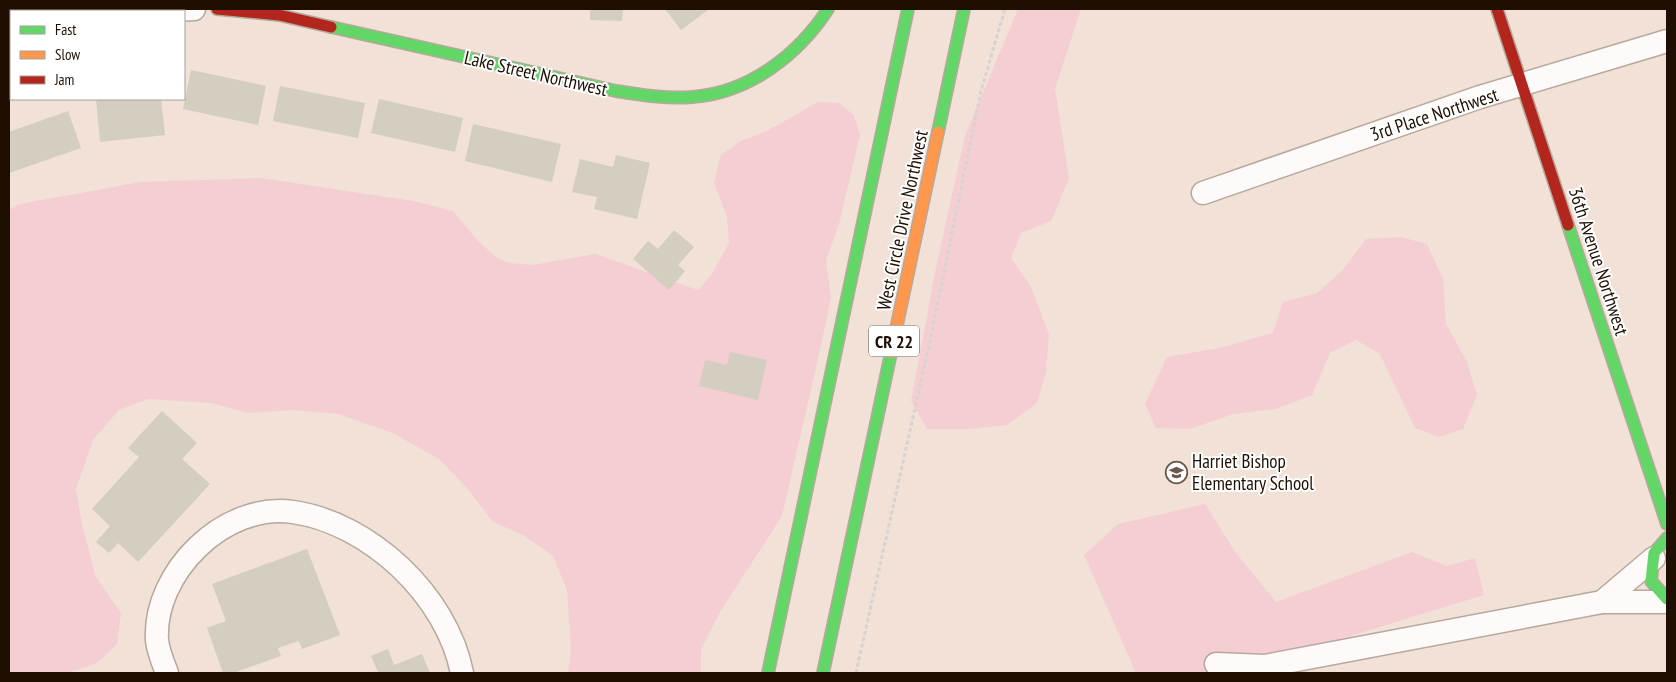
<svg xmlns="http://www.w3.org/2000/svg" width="1676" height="682" font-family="'PT Sans Narrow',sans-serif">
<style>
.green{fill:#f5ced3}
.building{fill:#d3cebf}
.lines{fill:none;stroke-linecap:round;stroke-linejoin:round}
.street-casing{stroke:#b7a89c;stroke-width:25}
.fast-casing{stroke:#b7a89c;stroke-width:14}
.slow-casing{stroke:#b7a89c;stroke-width:14}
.jam-casing{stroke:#b7a89c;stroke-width:14}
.path{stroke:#d8d3d0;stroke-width:3;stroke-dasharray:4 2.5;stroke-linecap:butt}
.street{stroke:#fdfaf9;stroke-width:22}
.fast{stroke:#63d668;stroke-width:11}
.slow{stroke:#ff974d;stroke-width:11}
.jam{stroke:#b3261e;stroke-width:11}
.labels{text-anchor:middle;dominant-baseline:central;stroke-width:4;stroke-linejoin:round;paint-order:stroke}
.shield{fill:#fff;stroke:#62574f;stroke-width:1}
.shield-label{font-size:18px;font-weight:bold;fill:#1f0f03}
.street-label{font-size:19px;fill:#1f0f03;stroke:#fff}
.poi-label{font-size:19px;fill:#1f0f03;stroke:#fff;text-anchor:start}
</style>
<rect width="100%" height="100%" fill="#f1e1d6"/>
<g class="green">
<path d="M1018,9H1081L1055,89L1069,179L1051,221L1021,233L1011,258L1031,287L1049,335L1046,372L1037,403L1007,425L970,429H927L911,401L936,267L965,136Z"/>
<path d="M818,102L839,103L854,115L860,135L839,224L826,260L831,298L820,350L782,516L720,612L701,649V673H568L571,649L567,590L553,556L523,535L493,522L467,488L439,459L393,433L338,414L292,410L248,413L212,403L148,399L119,410L93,440L76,489L82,525L96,577L121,613L117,644L97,663L68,673H9V210L20,204L141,182L261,178L413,201L453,211L478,241L496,257L508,263L533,265L595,254L698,290L712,274L729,243L727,217L714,183L721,155L741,141L767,131Z"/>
<path d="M1401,237L1427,244L1443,279L1446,324L1467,362L1477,395L1463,429L1439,437L1415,428L1380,354L1356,340L1330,353L1312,395L1276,409L1233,414L1190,429L1156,428L1145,404L1167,357L1219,348L1273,333L1283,302L1317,293L1342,271L1366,239Z"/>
<path d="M1205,504L1236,553L1276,602L1412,552L1447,566L1475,558L1484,595L1230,673H1136L1084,555L1118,524Z"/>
</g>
<g class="building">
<path d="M590,9H623L622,21L590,20Z"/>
<path d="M665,9H709L681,30Z"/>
<path d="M191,70L266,86L258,125L183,109Z"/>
<path d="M280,86L365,103L358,138L273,121Z"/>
<path d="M96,99H161L165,135L100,142Z"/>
<path d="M379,99L463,118L455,152L371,133Z"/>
<path d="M68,111L81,148L9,173V132Z"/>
<path d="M473,124L561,144L552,182L465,161Z"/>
<path d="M616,155L650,163L637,219L594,209L597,197L572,192L580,159L613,167Z"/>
<path d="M674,230L694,247L678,265L685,271L669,290L633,259L648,241L658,249Z"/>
<path d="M730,352L767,360L758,400L699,386L705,360L727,365Z"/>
<path d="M162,411L197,443L182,459L210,484L138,562L118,543L109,553L96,542L110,526L92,509L139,457L128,448Z"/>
<path d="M307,549L340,635L302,649L299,641L278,648L281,656L233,673H223L207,628L226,621L212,584Z"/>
<path d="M388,649L394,665L422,654L430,673H374L378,672L371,656Z"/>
</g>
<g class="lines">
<defs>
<g id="street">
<path d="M152,11L194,9"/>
<path d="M9,61L11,60"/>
<path d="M1203,193L1480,97L1667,41"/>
<path d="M1654,558L1602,602H1667"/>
<path d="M1216,664L1265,666L1602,602"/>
<path d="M167,673C163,663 158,651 157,640C153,573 224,502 293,512C370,523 447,596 462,673"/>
</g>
<g id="fast">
<path d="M331,27L616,91C641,95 667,99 692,97C749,93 798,55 828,9"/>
<path d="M938,132L964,9"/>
<path d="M1568,225L1667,524"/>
<path d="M1667,538L1654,553L1651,581L1667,599"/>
<path d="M768,673L908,9"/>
<path d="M823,673L891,353"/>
</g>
<path id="slow" d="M891,353L938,132"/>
<g id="jam">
<path d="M217,9L279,15L331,27"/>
<path d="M1497,9L1568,225"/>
</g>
</defs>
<use href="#street" class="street-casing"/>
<use href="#fast" class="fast-casing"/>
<use href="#slow" class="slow-casing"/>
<use href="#jam" class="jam-casing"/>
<path class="path" d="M856,673L930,341L981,91L1005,9"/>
<use href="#street" class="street"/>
<use href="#fast" class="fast"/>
<use href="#slow" class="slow"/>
<use href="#jam" class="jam"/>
</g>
<defs>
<symbol id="school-ring" viewBox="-11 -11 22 22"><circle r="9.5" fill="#fff" stroke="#68584d" stroke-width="1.5"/><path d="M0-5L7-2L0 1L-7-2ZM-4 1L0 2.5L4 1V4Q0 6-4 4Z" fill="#68584d"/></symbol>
</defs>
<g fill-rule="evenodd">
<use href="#school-ring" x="1164" y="460" width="25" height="25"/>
</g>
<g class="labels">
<rect class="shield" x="869" y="325.5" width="50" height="31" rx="4"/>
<g class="shield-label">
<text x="894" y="341">CR 22</text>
</g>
<g class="street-label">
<text transform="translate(536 73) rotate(13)">Lake Street Northwest</text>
<text transform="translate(1434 114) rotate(-18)">3rd Place Northwest</text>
<text transform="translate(902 220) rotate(-78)">West Circle Drive Northwest</text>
<text transform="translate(1599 261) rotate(72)">36th Avenue Northwest</text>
</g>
<g class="poi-label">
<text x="1192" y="461">Harriet Bishop<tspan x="1192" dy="22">Elementary School</tspan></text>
</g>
</g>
<rect width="1676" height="682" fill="none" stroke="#1f0f03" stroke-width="20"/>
<rect x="10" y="10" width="175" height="90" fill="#ffffff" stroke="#a59f9a"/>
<rect x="20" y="26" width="25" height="8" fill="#63d668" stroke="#a59f9a"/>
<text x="55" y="35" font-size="15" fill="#1f0f03">Fast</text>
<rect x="20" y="51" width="25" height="8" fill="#ff974d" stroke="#a59f9a"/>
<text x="55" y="60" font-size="15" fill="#1f0f03">Slow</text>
<rect x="20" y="76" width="25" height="8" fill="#b3261e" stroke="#a59f9a"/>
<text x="55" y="85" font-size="15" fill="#1f0f03">Jam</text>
</svg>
